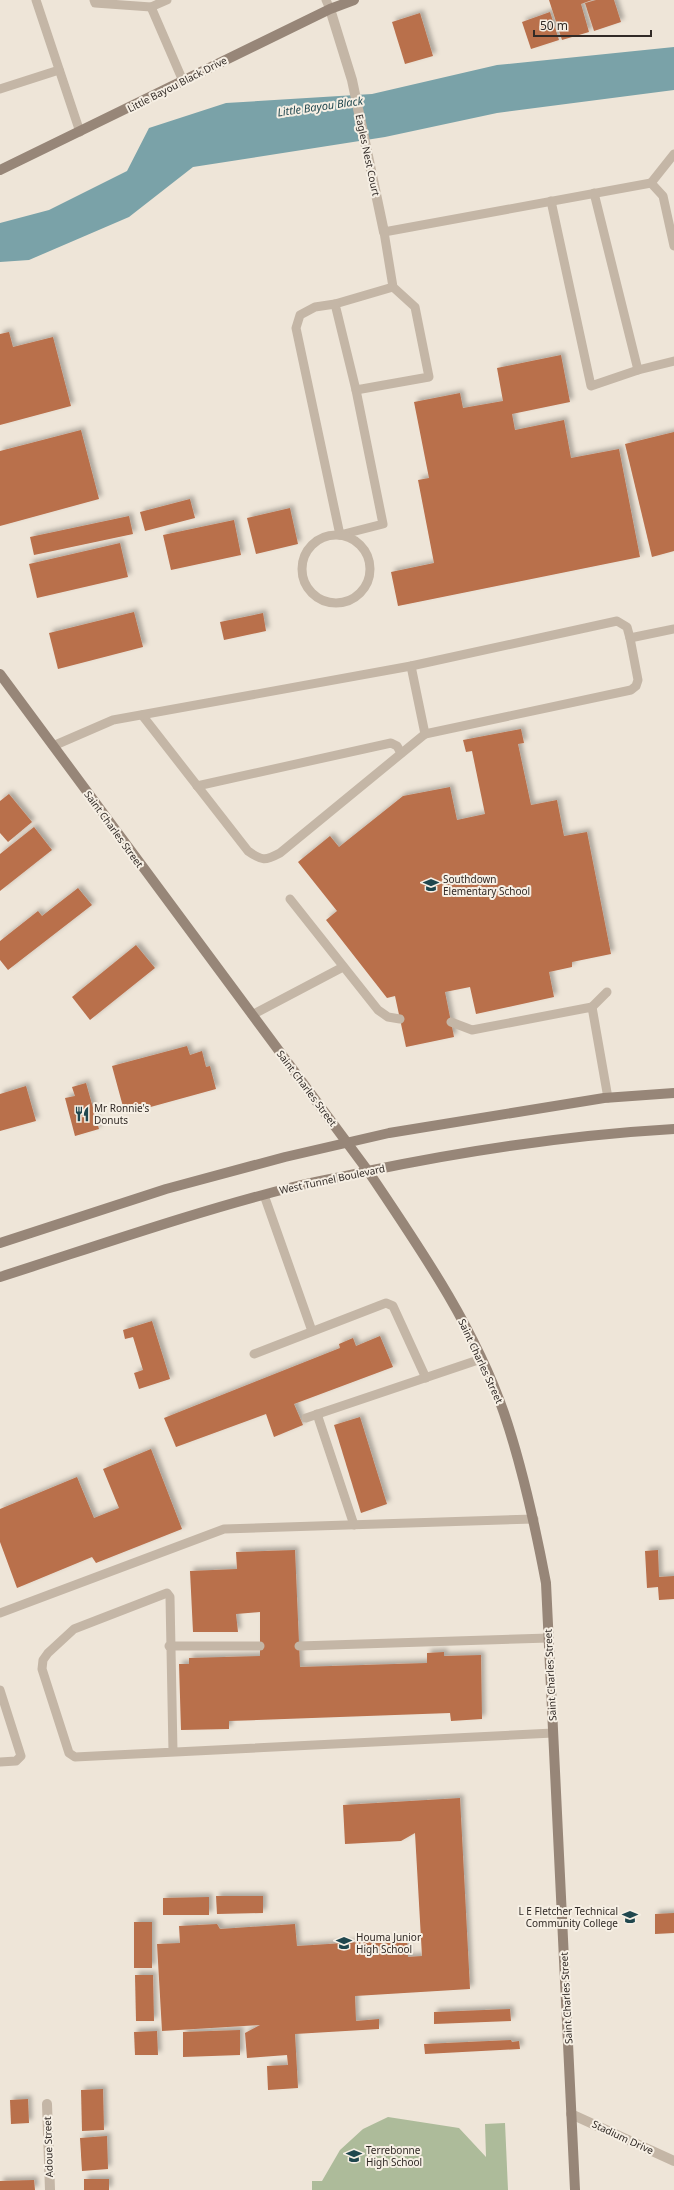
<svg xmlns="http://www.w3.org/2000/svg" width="674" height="2190" font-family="'Noto Sans',sans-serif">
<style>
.green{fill:#adbb9a}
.water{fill:#7aa2a8}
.building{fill:#b96f4b;filter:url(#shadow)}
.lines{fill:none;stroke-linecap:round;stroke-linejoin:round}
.lane{stroke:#c4b6a6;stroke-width:9}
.street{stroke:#c4b6a6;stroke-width:10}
.secondary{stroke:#978678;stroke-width:10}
.labels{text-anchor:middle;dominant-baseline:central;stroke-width:4;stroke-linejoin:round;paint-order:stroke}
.street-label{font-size:10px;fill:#312a26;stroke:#f6efe4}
.poi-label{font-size:10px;fill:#312a26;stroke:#f6efe4;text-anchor:start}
.water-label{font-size:11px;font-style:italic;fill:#20474e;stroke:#f6efe4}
</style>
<defs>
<filter id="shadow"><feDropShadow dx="3.5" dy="-3.5" stdDeviation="2" flood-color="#0004"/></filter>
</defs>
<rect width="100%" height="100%" fill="#eee5d8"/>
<path class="green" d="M388,2117L459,2128L486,2157L485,2124L505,2123L508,2190H312V2181H322L340,2150L363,2129Z"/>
<path class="water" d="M674,47V90L497,113L385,137L193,167L129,217L29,260L0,262V223L49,210L127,171L149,128L226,103L372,94L497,65Z"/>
<g class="building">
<path d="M549,0H592L581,4L589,32L562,40Z"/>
<path d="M596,0H614L621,22L594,31L585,3Z"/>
<path d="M550,12L559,40L531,49L522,22Z"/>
<path d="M420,13L433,56L405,64L392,22Z"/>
<path d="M9,332L13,347L53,337L71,406L0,425V334Z"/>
<path d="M561,355L570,402L512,414L515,430L564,420L571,458L619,449L640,557L398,606L391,572L434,563L418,480L429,478L414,402L460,393L463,408L503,401L497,368Z"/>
<path d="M81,430L99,499L0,526V451Z"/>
<path d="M674,432V551L652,557L625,444Z"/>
<path d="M190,499L195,518L145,531L140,512Z"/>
<path d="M290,508L298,544L256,554L247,518Z"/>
<path d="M129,516L133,534L34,555L30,537Z"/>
<path d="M234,520L241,555L171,570L163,535Z"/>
<path d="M120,543L128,577L37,598L29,564Z"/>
<path d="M134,612L143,647L58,669L49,633Z"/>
<path d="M263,613L266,631L224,640L220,622Z"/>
<path d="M521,729L524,743L518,744L531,805L557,800L564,836L587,832L611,954L572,962V967L549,972L554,997L476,1014L470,987L445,992L454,1037L406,1047L395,996L387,998L326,920L337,911L298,862L330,836L339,847L403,796L450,787L457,820L485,814L472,751L466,752L463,740Z"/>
<path d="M9,794L32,822L8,842L0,833V801Z"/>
<path d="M34,827L52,850L0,891V854Z"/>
<path d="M78,888L92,905L8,970L0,960V941L38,911L42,916Z"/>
<path d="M136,945L155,968L90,1020L72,997Z"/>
<path d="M187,1046L190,1055L202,1051L206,1067L210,1066L216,1089L125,1114L112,1066Z"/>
<path d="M86,1083L99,1129L75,1136L65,1098L75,1096L72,1087Z"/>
<path d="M26,1086L36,1121L0,1131V1094Z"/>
<path d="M152,1321L170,1379L139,1389L134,1373L143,1370L133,1337L125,1339L123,1330Z"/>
<path d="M380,1336L393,1367L294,1404L303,1425L274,1437L266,1414L176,1447L164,1418L340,1348L339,1344L353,1338L356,1346Z"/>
<path d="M360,1417L387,1504L361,1513L334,1425Z"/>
<path d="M151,1449L182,1529L96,1563L92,1557L17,1588L0,1542V1509L77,1477L94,1518L119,1508L103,1469Z"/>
<path d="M295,1550L300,1667L427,1663V1653L444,1652V1656L481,1655L482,1719L451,1721L450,1713L229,1721V1729L181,1730L179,1664H189V1658L260,1656V1612L236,1614L238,1632H193L190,1571L237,1569L236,1552Z"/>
<path d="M658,1550L659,1577L674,1576V1599L659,1600L658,1587L647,1588L645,1551Z"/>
<path d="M460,1798L470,1989L355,1996L356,2021L379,2019V2029L295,2034L298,2088L268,2090L267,2066L288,2065L287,2055L247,2058L245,2033L260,2025L162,2031L157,1944L180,1943L179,1926L217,1924L220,1929L295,1924L297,1946L407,1939L408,1957L422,1956L415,1833L401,1841L345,1844L343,1805Z"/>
<path d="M216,1896H263V1913L217,1914Z"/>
<path d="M209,1897V1915H163V1898Z"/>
<path d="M674,1913V1933L655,1934V1914Z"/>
<rect x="134" y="1922" width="18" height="46"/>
<path d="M135,1975H153L154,2021H136Z"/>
<path d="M510,2009L511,2021L434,2024V2012Z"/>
<path d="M240,2030V2055L183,2057V2032Z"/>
<path d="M157,2031L158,2055H135L134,2032Z"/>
<path d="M511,2040L512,2042L519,2041L520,2049L425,2054L424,2044Z"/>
<path d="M103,2089L104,2130L82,2131L81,2090Z"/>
<path d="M28,2099L29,2123L11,2124L10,2100Z"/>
<path d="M107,2136L108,2169L82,2171L80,2138Z"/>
<rect x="84" y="2179" width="25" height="11"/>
<path d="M34,2180L35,2190H0V2181Z"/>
</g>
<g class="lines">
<g class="lane">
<path d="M36,0L80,132"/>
<path d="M94,0L95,3L151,7"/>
<path d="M167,0L151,7L183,81"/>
<path d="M326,0L330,9"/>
<path d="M0,89L59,70"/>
<path d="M651,183L674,154"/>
<path d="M594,193L638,370L674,361"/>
<path d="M551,201L591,386L638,370"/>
<path d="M393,287L335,304L356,390L429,377L415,307L393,287L384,232L651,183L663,196L674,246"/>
<path d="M335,304L315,307L300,315L296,328L340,535L383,524L356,390"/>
<circle cx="336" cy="569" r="34"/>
<path d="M142,715L248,851C262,861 265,861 280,853L425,734L411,666"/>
<path d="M425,734L631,690L636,686L638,680L630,638"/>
<path d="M53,746L113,720L411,666L617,621L627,627L630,638L674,629"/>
<path d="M197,786L391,743L397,746L401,753"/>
<path d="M290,899L378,1010L388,1017L400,1019"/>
<path d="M592,1007L607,992"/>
<path d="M252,1015L343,967"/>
<path d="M451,1022L472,1030L592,1007L608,1098"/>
<path d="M264,1195L312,1331"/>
<path d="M254,1354L386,1303L393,1306L426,1378"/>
<path d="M317,1414L354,1525"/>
<path d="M306,1418L481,1359"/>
<path d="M0,1613L224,1529L534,1519"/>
<path d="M169,1646H260"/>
<path d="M299,1646L549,1638"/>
<path d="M0,1690L21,1756L16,1761L0,1762"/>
<path d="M173,1752L170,1597L167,1593L74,1629L48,1653L43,1660L42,1669L69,1753L75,1757L95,1756L553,1733"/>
</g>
<g class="street">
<path d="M330,9L352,80L384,232"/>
<path d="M47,2104L50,2190"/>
<path d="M571,2114L674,2161"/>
</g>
<g class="secondary">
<path d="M0,170L330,9L354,0"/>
<path d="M0,674L368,1171C419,1247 474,1326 504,1413C523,1469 535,1525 546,1583L575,2190"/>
<path d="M0,1243L166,1189L285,1157L389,1133L604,1098L674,1093"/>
<path d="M0,1277C97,1246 194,1212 293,1187C317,1181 343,1177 368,1171C469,1150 570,1135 674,1129"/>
</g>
</g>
<defs>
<symbol id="school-bare" viewBox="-9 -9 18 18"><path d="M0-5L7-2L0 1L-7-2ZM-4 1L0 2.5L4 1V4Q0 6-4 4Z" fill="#20474e" stroke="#f6efe4" stroke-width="2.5" paint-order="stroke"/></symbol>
<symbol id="restaurant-bare" viewBox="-9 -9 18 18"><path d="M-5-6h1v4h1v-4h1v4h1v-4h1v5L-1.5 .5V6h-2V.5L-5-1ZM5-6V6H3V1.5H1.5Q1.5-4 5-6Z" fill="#20474e" stroke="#f6efe4" stroke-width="2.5" paint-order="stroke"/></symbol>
<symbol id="university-bare" viewBox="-9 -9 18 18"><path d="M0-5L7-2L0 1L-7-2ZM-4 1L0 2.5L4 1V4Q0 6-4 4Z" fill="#20474e" stroke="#f6efe4" stroke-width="2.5" paint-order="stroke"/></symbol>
</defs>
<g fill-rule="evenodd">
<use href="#school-bare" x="420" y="874" width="22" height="22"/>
<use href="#restaurant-bare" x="71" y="1103" width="22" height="22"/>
<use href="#university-bare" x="619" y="1906" width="22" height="22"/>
<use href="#school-bare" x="333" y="1932" width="22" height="22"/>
<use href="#school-bare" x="343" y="2145" width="22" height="22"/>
</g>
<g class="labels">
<g class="street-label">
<text transform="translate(177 84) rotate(-27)">Little Bayou Black Drive</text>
<text transform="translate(368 155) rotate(78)">Eagles Nest Court</text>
<text transform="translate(114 829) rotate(54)">Saint Charles Street</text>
<text transform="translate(307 1088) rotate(53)">Saint Charles Street</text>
<text transform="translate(332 1179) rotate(-12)">West Tunnel Boulevard</text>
<text transform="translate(481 1361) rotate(65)">Saint Charles Street</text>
<text transform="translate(550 1675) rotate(-93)">Saint Charles Street</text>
<text transform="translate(566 1998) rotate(-93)">Saint Charles Street</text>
<text transform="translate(623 2137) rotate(25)">Stadium Drive</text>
<text transform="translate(48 2147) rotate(-92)">Adoue Street</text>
</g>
<g class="poi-label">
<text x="443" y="879">Southdown<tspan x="443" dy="12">Elementary School</tspan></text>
<text x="94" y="1108">Mr Ronnie's<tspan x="94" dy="12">Donuts</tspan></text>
<text x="618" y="1911" text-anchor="end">L E Fletcher Technical<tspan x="618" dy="12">Community College</tspan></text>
<text x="356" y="1937">Houma Junior<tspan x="356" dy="12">High School</tspan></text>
<text x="366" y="2150">Terrebonne<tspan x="366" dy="12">High School</tspan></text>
</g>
<g class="water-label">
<text transform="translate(320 106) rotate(-8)">Little Bayou Black</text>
</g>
</g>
<path d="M534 30v6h117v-6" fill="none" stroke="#312a26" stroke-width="2"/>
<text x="540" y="30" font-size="12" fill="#312a26" stroke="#f6efe4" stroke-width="3" paint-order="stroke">50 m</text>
</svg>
